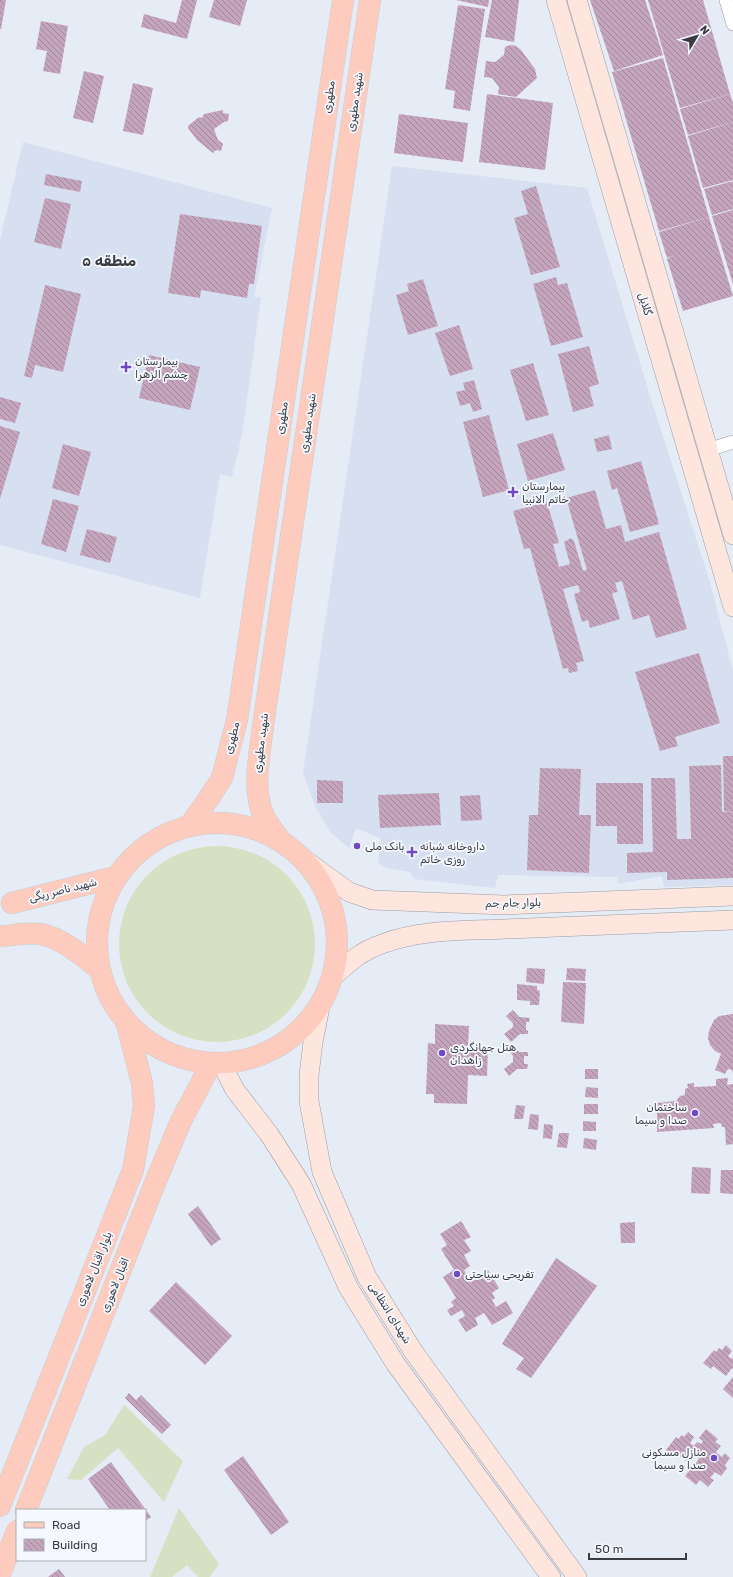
<svg xmlns="http://www.w3.org/2000/svg" width="733" height="1577" font-family="Rubik,'Noto Naskh Arabic',sans-serif">
<style>
.built{fill:#d6e0f1}
.grass{fill:#d6e1c4}
.building{fill:url(#building-back-hatch)}
.lines{fill:none;stroke-linecap:round;stroke-linejoin:round}
.street-casing{stroke:#979da6;stroke-width:14}
.secondary-casing{stroke:#979da6;stroke-width:20}
.primary-casing{stroke:#ccccce;stroke-width:22}
.street{stroke:#fff;stroke-width:13}
.secondary{stroke:#fee6de;stroke-width:19}
.primary{stroke:#fdccbe;stroke-width:21}
.poi-dot{fill:#7049c2;stroke:#f5f9ff;stroke-width:1.5}
.labels{text-anchor:middle;dominant-baseline:central;stroke-width:3.5;stroke-linejoin:round;paint-order:stroke}
.street-label{font-size:11px;fill:#3a3c41;stroke:#f5f9ff}
.poi-label{font-size:11px;fill:#3a3c41;stroke:#f5f9ff;text-anchor:start}
.district-label{font-size:15px;font-weight:bold;fill:#3a3c41;stroke:#f5f9ff}
</style>
<defs>
<pattern id="building-back-hatch" width="6" height="6" patternUnits="userSpaceOnUse"><rect width="6" height="6" fill="#c5a4be"/><path d="M-1 5l2 2M0 0l6 6M5-1l2 2" fill="none" stroke="#a1879c"/></pattern>
</defs>
<rect width="100%" height="100%" fill="#e6ecf6"/>
<g class="built">
<path d="M23,142L272,208L254,297L261,298L242,435L232,477L220,474L200,598L0,545V240Z"/>
<path d="M392,166L587,188L652,402L710,582L733,671V885L664,887L662,876L618,884L617,877L498,875L495,888L414,879L410,872L386,868L378,863L381,839L356,828L349,848L331,833L315,806L303,773Z"/>
</g>
<g class="grass">
<circle cx="217" cy="944" r="98"/>
<path d="M124,1405L183,1461L164,1502L118,1448L81,1480L67,1479L84,1447L105,1435Z"/>
<path d="M179,1508L219,1564L210,1577H198L187,1565L172,1577H150Z"/>
</g>
<g class="building">
<path d="M0,0H6L1,29H0Z"/>
<path d="M182,0H197L187,39L141,27L144,14L176,23Z"/>
<path d="M214,0H247L240,26L209,17Z"/>
<path d="M456,0H489L488,7Z"/>
<path d="M492,0H519L514,42L485,37Z"/>
<path d="M590,0H645L663,55L614,71Z"/>
<path d="M648,0H703L730,94L680,108Z"/>
<path d="M458,5L485,9L470,111L453,108L455,91L445,89Z"/>
<path d="M41,21L68,26L60,74L43,71L47,51L36,49Z"/>
<path d="M510,45L516,46L521,50L535,69L537,78L516,97L498,94L499,87L492,78L484,77L486,61L495,62L504,55L505,47Z"/>
<path d="M663,58L709,217L659,231L612,72Z"/>
<path d="M84,71L104,76L93,123L73,118Z"/>
<path d="M133,83L153,88L143,135L123,131Z"/>
<path d="M487,94L553,103L545,170L479,162Z"/>
<path d="M730,94L733,103V122L688,135L680,109Z"/>
<path d="M223,110V113L229,114L228,121L224,122L214,129L218,140L223,144L221,151L216,150L213,153L197,140L188,128V126L199,117L202,118L204,114Z"/>
<path d="M399,114L468,123L463,162L394,153Z"/>
<path d="M733,122V180L703,188L688,136Z"/>
<path d="M46,174L82,181L80,192L44,185Z"/>
<path d="M733,181V209L712,215L704,189Z"/>
<path d="M536,186L560,267L531,275L514,218L528,214L521,191Z"/>
<path d="M45,198L71,204L61,249L34,242Z"/>
<path d="M733,210V284L720,242L726,240L720,242L712,216Z"/>
<path d="M180,214L262,226L254,284H249L247,298L201,290L200,298L168,293Z"/>
<path d="M709,217L733,296L683,311L667,259L673,256L667,258L659,232Z"/>
<path d="M556,277L558,285L567,283L583,337L551,346L533,284Z"/>
<path d="M423,279L438,326L408,335L396,295L409,291L407,284Z"/>
<path d="M45,285L81,294L63,372L35,365L32,378L24,376Z"/>
<path d="M459,325L473,369L450,376L435,333Z"/>
<path d="M589,346L599,384L589,387L594,406L573,412L558,354Z"/>
<path d="M149,355L200,367L190,410L139,398Z"/>
<path d="M533,363L549,415L526,421L510,370Z"/>
<path d="M474,380L482,409L473,412L470,403L460,406L456,392L465,390L463,383Z"/>
<path d="M0,397L21,403L15,423L0,419Z"/>
<path d="M489,415L509,490L483,497L463,422Z"/>
<path d="M0,426L20,432L0,499Z"/>
<path d="M553,433L565,470L528,481L517,444Z"/>
<path d="M609,435L612,449L597,452L594,439Z"/>
<path d="M63,444L91,452L79,496L52,488Z"/>
<path d="M641,461L659,524L630,532L617,488L612,490L607,471Z"/>
<path d="M595,490L606,529L621,525L625,542L659,532L687,629L656,638L649,615L633,620L622,581L615,583L618,592L612,593L620,619L590,628L588,620L582,622L574,594L580,592L578,585L563,589L584,661L576,663L578,671L569,673L568,668L563,669L530,548L524,549L513,511L547,502L559,543L553,544L559,567L570,564L564,542L571,538L574,541L583,571L587,570L566,498Z"/>
<path d="M53,499L79,506L66,552L41,544Z"/>
<path d="M87,529L117,537L110,563L80,555Z"/>
<path d="M699,653L720,723L675,737L678,746L660,751L635,672Z"/>
<path d="M723,756H733V811H724Z"/>
<path d="M721,765L722,812L733,811V878L667,880V872L627,873V853L653,852L651,778H675L677,839H691L689,766Z"/>
<path d="M540,768L581,769L579,815H591L589,873L527,870L529,815H538Z"/>
<path d="M317,780L343,781V803H317Z"/>
<path d="M596,783H643V844H617V826H596Z"/>
<path d="M439,793L441,825L380,828L378,795Z"/>
<path d="M480,795L482,820L461,821L460,796Z"/>
<path d="M527,968L545,969L544,984L526,982Z"/>
<path d="M567,968L586,969L585,981L566,980Z"/>
<path d="M563,982L586,983L584,1024L561,1022Z"/>
<path d="M517,984L537,986V990L540,991L539,1005H530V1001L517,1000Z"/>
<path d="M513,1010L519,1017L530,1018L529,1022H526V1030L528,1031V1034H520L511,1042L504,1034L513,1027V1023L506,1016Z"/>
<path d="M733,1014V1073L732,1070L728,1069L725,1074L715,1070L721,1054L715,1051L710,1045L708,1038L709,1031L714,1020L719,1016Z"/>
<path d="M435,1024L469,1026L468,1048H488L487,1076L468,1075L467,1104L434,1103V1094H426L428,1043L435,1044Z"/>
<path d="M512,1044L519,1052H528V1056H524V1064H528L527,1069H517L509,1076L504,1069L513,1062V1056L507,1048Z"/>
<rect x="585" y="1069" width="13" height="10"/>
<path d="M728,1078L727,1085L733,1084V1144L726,1145L725,1127H722L721,1123L713,1124L714,1128L657,1132V1103L676,1101L680,1096L685,1095V1089L688,1088L687,1084L694,1083V1087L716,1086V1079Z"/>
<path d="M586,1087L598,1088V1098L585,1097Z"/>
<rect x="584" y="1104" width="14" height="10"/>
<path d="M516,1105L525,1106L523,1119H514Z"/>
<path d="M530,1114L539,1115L538,1130L528,1129Z"/>
<path d="M583,1121L596,1122V1131H583Z"/>
<path d="M544,1124L553,1125L552,1139L543,1138Z"/>
<path d="M559,1133H569L567,1148L557,1147Z"/>
<path d="M584,1138L597,1140L596,1150L583,1148Z"/>
<path d="M692,1167L711,1168L710,1194L691,1193Z"/>
<path d="M721,1170H733V1194L720,1193Z"/>
<path d="M198,1206L221,1239L211,1246L188,1214Z"/>
<path d="M461,1221L471,1237L464,1240L471,1251L464,1255L470,1266L464,1270L470,1281L488,1270L499,1288L492,1293L495,1298L492,1300L496,1307L506,1301L513,1313L492,1325L484,1313L475,1318L478,1325L466,1332L458,1320L465,1316L462,1310L451,1316L447,1310L454,1306L451,1302L456,1298L443,1277L454,1270L441,1249L447,1245L440,1234Z"/>
<path d="M635,1222V1243H621L620,1223Z"/>
<path d="M556,1258L597,1286L531,1378L516,1369L524,1358L502,1344Z"/>
<path d="M176,1282L232,1336L205,1365L149,1311Z"/>
<path d="M726,1345L732,1351L728,1356L732,1359L733,1357V1369L732,1368L726,1376L713,1366L711,1369L703,1363L714,1350L716,1352L719,1348L722,1350Z"/>
<path d="M733,1377V1398L723,1389Z"/>
<path d="M129,1393L136,1400L141,1395L171,1425L162,1434L125,1398Z"/>
<path d="M706,1429L718,1439L715,1442L721,1446L716,1452L722,1457L725,1453L730,1458L725,1465L727,1468L721,1476L715,1472L710,1478L714,1480L708,1487L700,1480L696,1485L685,1476L699,1459L694,1455L688,1463L676,1453L673,1456L666,1450L676,1437L678,1439L682,1435L684,1437L688,1432L694,1437L690,1443L694,1446L697,1442L701,1444L703,1441L699,1438Z"/>
<path d="M243,1456L289,1522L271,1535L224,1470Z"/>
<path d="M111,1462L151,1517L145,1521V1510H110L88,1479Z"/>
<path d="M59,1569L65,1577H48Z"/>
</g>
<g class="lines">
<defs>
<g id="street">
<path d="M726,0L733,24"/>
<path d="M708,450L733,442"/>
</g>
<g id="secondary">
<path d="M556,0L733,607"/>
<path d="M577,0L733,535"/>
<path d="M305,860L349,892L372,900L504,905L733,896"/>
<path d="M332,978C348,963 361,951 382,944C421,929 464,931 505,929C581,926 657,923 733,920"/>
<path d="M320,1007L313,1042L309,1075V1101L322,1172L367,1277L413,1351L577,1577"/>
<path d="M221,1063L235,1090L269,1134L301,1184L348,1287L395,1363L551,1577"/>
</g>
<g id="primary">
<circle cx="217" cy="943" r="120"/>
<path d="M190,825L209,798L222,778L237,720L343,0"/>
<path d="M280,840C273,831 264,820 261,809C253,782 260,753 263,726L370,0"/>
<path d="M12,903L115,877"/>
<path d="M3,936C15,935 29,932 40,934C60,937 83,956 98,968"/>
<path d="M0,1506L133,1170L144,1106L142,1083L127,1024"/>
<path d="M26,1510L157,1178L181,1121L211,1064"/>
<path d="M0,1574L17,1531"/>
</g>
</defs>
<use href="#street" class="street-casing"/>
<use href="#secondary" class="secondary-casing"/>
<use href="#primary" class="primary-casing"/>
<use href="#street" class="street"/>
<use href="#secondary" class="secondary"/>
<use href="#primary" class="primary"/>
</g>
<g class="poi-dot">
<path d="M124 361h4v4h4v4h-4v4h-4v-4h-4v-4h4z"/>
<path d="M511 486h4v4h4v4h-4v4h-4v-4h-4v-4h4z"/>
<circle cx="357" cy="846" r="4"/>
<path d="M410 846h4v4h4v4h-4v4h-4v-4h-4v-4h4z"/>
<circle cx="442" cy="1053" r="4"/>
<circle cx="695" cy="1113" r="4"/>
<circle cx="457" cy="1274" r="4"/>
<circle cx="714" cy="1458" r="4"/>
</g>
<g class="labels">
<g class="street-label">
<text transform="translate(329 97) rotate(-82)">مطهری</text>
<text transform="translate(355 102) rotate(-82)">شهید مطهری</text>
<text transform="translate(645 304) rotate(74)">گلایل</text>
<text transform="translate(282 418) rotate(-82)">مطهری</text>
<text transform="translate(308 423) rotate(-82)">شهید مطهری</text>
<text transform="translate(232 738) rotate(-76)">مطهری</text>
<text transform="translate(261 743) rotate(-83)">شهید مطهری</text>
<text transform="translate(63 890) rotate(-14)">شهید ناصر ریگی</text>
<text transform="translate(513 903) rotate(-1)">بلوار جام جم</text>
<text transform="translate(94 1269) rotate(-68)">بلوار اقبال لاهوری</text>
<text transform="translate(115 1285) rotate(-68)">اقبال لاهوری</text>
<text transform="translate(390 1313) rotate(58)">شهدای انتظامی</text>
</g>
<g class="poi-label">
<text x="135" y="361">بیمارستان<tspan x="135" dy="13">چشم الزهرا</tspan></text>
<text x="522" y="486">بیمارستان<tspan x="522" dy="13">خاتم الانبیا</tspan></text>
<text x="365" y="846">بانک ملی</text>
<text x="420" y="846">داروخانه شبانه<tspan x="420" dy="13">روزی خاتم</tspan></text>
<text x="450" y="1047">هتل جهانگردی<tspan x="450" dy="13">زاهدان</tspan></text>
<text x="687" y="1107" text-anchor="end">ساختمان<tspan x="687" dy="13">صدا و سیما</tspan></text>
<text x="465" y="1274">تفریحی سیاحتی</text>
<text x="706" y="1452" text-anchor="end">منازل مسکونی<tspan x="706" dy="13">صدا و سیما</tspan></text>
</g>
<g class="district-label">
<text x="109" y="261">منطقه ۵</text>
</g>
</g>
<rect x="16" y="1509" width="130" height="52" fill="#f5f9ff" stroke="#aaadb3"/>
<rect x="24" y="1522" width="20" height="6" fill="#fdccbe" stroke="#aaadb3"/>
<text x="52" y="1529" font-size="12" fill="#3a3c41">Road</text>
<rect x="24" y="1539" width="20" height="12" fill="url(#building-back-hatch)" stroke="#aaadb3"/>
<text x="52" y="1549" font-size="12" fill="#3a3c41">Building</text>
<g transform="translate(697 36) rotate(52)" stroke="#f5f9ff" stroke-width="3" paint-order="stroke">
<path d="M0-3L7 15L0 10L-7 15Z" fill="#3a3c41"/>
<text y="-6" font-size="11" font-weight="bold" text-anchor="middle" fill="#3a3c41">N</text>
</g>
<path d="M589 1553v6h97v-6" fill="none" stroke="#3a3c41" stroke-width="2"/>
<text x="595" y="1553" font-size="12" fill="#3a3c41" stroke="#f5f9ff" stroke-width="3" paint-order="stroke">50 m</text>
</svg>
